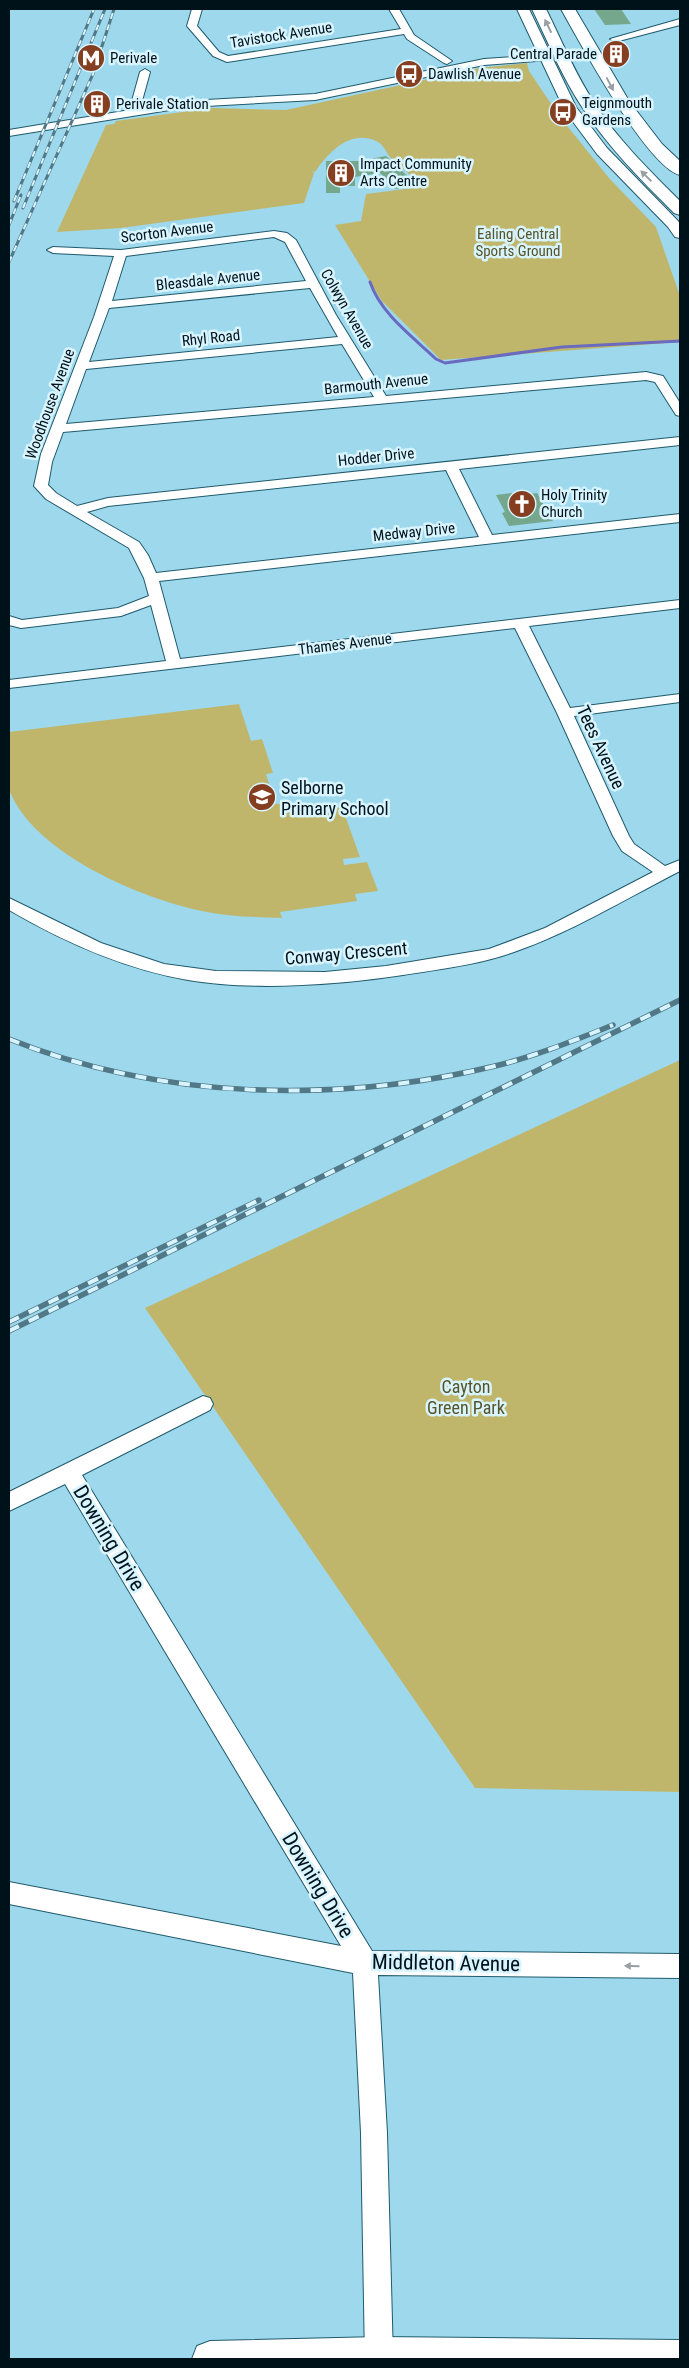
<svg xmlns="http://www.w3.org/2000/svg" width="689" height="2368" font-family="'Roboto Condensed',sans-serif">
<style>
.green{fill:#c0b66b}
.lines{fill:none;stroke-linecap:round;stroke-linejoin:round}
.stream{stroke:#6a6abe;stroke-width:3}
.building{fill:#74a78c}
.minor-casing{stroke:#1f5a6c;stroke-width:2}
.major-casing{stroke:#1f5a6c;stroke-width:2}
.highway-casing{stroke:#1f5a6c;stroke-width:2}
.minor{fill:#fff;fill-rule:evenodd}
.major{fill:#fff;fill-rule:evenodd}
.highway{fill:#fff;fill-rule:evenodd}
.rail-far1-casing{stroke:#517886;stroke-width:3}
.rail-casing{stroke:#517886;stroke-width:5.5}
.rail-far1{stroke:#d7f4ff;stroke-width:2;stroke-dasharray:6;stroke-linecap:butt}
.rail{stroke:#d7f4ff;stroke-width:4;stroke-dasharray:11;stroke-linecap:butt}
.oneway{fill:#99a0a3}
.labels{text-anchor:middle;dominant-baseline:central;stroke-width:5;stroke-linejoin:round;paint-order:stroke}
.far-street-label{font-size:15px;fill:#001219;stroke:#d7f4ff}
.far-poi-label{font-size:15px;fill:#001219;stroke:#d7f4ff;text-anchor:start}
.far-park-label{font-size:15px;fill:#595327;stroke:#d7f4ff}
.street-label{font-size:18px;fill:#001219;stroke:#d7f4ff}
.poi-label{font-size:18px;fill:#001219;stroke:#d7f4ff;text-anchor:start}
.park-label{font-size:18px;fill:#595327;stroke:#d7f4ff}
.near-street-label{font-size:21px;fill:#001219;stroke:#d7f4ff}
</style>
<rect width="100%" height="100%" fill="#9dd8ed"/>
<g class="green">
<path d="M527,63L529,71L560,117L609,178L656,227L680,296V342L441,360L382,301L335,225L361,221L366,194L421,187C413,177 403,168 393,160C387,155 385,146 378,142C352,128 329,151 315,172L312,171L314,173L304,203L121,228L57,232L106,125L114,124L116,121L212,108L286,110L479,68Z"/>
<path d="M239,704L251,741L262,739L273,773L266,774L275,804L300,803L304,812L342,807L360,857L343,859L344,865L367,862L378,891L355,894L357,901L280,912L282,918C255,917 228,917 202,911C140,898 36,854 10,792C6,783 9,745 9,732Z"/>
<path d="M680,1060V1792L475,1788L145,1308Z"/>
</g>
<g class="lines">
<path class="stream" d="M370,282C381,314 412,336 436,359L445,363L562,347L680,341"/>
</g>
<g class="building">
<path d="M594,9H621L631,24L605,25Z"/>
<path d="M386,156L417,185L396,189L380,173L355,177V186H340V193H326V161H359Z"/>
<path d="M521,492L522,495L537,493L553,521L509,526L502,513L505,512L496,495Z"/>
</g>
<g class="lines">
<defs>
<g id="minor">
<path d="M192,9H202L197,26L219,52L228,56L401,29L389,9H399L414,35L452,61L447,64L444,63L407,39L404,34L227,62L213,56L187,26Z"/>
<path d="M680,19V25L615,42L610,39Z"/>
<path d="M546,55L549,56V60L484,65L315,100L188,107L9,136V130L136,109L132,101L140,72L145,69L150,72L142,101L146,108L188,101L315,94L484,59Z"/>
<path d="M274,231L287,233L296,240L336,315L386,396L646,372L663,376L680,403V416L676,415L655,382L646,380L63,432L52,462L48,485L56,493L77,506L108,498L680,437V445L459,469L492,535L680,514V522L159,581L180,659L680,600V608L529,626L570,708L680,694V702L574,716L629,836L634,844L665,866L680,860V871C625,899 572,932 514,952C478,965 440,969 403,975C338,985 252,991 188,980C124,969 64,942 9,910V898L101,943L164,964L216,971L325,972L386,966L489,949L545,928L653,872L622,851L613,836L557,713L515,628L9,688V680L166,661L151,605L121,616L21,628L9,625V616L22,620L118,608L149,596L144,578L129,548L46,499L34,486L41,454L94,317L114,256L53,253L47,250L53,247L121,250ZM274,237L285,242L306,281L112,301L126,256ZM310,288L338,337L89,362L109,308ZM342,344L374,397L66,424L86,369ZM446,470L479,537L156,573L148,555L139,542L87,512L108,506Z"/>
<path d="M203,1396L210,1398L213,1404L210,1410L82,1475L372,1951L680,1954V1978L378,1975L387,2133L393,2359H365L361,2133L353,1973L9,1904V1882L341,1946L65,1484L9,1511V1492Z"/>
</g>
<g id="major">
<path d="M517,9H529L576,107L607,148L678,221L680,224V238L675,237L668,227L597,154L565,111Z"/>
<path d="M379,2337L680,2340V2359H192L197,2346L210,2341Z"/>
</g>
<g id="highway">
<path d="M532,9H546C562,41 575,74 595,104C618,140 650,171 680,201V215L674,213C641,180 608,147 582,107C562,77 548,42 532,9Z"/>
<path d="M561,9H575L629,101L662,144L680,161V175C647,167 579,41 561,9Z"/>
</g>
</defs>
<use href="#minor" class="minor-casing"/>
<use href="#major" class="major-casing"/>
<use href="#highway" class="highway-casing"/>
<use href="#minor" class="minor"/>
<use href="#major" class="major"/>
<use href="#highway" class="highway"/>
<defs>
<g id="rail-far1">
<path d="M14,201L94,9"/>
<path d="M23,208L105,9"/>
<path d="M9,225L21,195"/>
<path d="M9,262L93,74L114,9"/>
</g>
<g id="rail">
<path d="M9,1039C161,1100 337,1104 495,1066C536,1056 575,1040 613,1025"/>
<path d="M9,1322L259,1200"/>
<path d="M9,1331L680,1000"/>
</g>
</defs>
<use href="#rail-far1" class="rail-far1-casing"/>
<use href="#rail" class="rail-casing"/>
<use href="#rail-far1" class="rail-far1"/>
<use href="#rail" class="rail"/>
</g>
<defs><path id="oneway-solid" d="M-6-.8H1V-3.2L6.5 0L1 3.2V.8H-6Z" transform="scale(1.25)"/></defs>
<g class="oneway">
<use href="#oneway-solid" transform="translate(548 26) rotate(-116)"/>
<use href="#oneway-solid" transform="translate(610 84) rotate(62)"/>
<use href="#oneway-solid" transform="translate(646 176) rotate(-135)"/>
<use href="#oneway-solid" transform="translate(632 1966) rotate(-179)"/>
</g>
<defs>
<symbol id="building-disc" viewBox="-11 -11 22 22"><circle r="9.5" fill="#863e20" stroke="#d7f4ff"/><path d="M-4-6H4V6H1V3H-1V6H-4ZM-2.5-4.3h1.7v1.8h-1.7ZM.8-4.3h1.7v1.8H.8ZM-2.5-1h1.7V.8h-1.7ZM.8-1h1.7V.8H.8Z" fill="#fff"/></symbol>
<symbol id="metro-disc" viewBox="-11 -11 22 22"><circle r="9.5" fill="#863e20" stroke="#d7f4ff"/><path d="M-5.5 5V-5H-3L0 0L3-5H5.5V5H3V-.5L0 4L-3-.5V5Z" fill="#fff"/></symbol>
<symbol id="bus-disc" viewBox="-11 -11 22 22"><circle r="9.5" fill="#863e20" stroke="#d7f4ff"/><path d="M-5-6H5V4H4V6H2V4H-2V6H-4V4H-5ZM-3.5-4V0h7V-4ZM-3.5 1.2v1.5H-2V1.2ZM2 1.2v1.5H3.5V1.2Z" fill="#fff"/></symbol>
<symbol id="church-disc" viewBox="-11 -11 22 22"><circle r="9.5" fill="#863e20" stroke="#d7f4ff"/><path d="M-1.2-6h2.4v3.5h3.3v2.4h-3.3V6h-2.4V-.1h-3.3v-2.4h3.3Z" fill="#fff"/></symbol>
<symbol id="school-disc" viewBox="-11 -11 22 22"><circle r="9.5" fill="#863e20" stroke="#d7f4ff"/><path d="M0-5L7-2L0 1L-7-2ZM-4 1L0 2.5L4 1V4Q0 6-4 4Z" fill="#fff"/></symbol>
</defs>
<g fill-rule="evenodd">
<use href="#building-disc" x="600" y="38" width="32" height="32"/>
<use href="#metro-disc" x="75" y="42" width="32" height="32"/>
<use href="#bus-disc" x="393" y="58" width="32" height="32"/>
<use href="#building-disc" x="81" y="88" width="32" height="32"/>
<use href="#bus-disc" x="547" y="96" width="32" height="32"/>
<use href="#building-disc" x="325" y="157" width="32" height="32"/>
<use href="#church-disc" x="506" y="488" width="32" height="32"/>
<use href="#school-disc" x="246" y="781" width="32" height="32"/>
</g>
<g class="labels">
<g class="far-street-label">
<text transform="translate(281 35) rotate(-9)">Tavistock Avenue</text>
<text transform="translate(167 232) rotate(-7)">Scorton Avenue</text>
<text transform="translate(208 280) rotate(-6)">Bleasdale Avenue</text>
<text transform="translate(347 309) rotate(60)">Colwyn Avenue</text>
<text transform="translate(211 338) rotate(-6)">Rhyl Road</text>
<text transform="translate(376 384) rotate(-6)">Barmouth Avenue</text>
<text transform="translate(50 404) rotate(-70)">Woodhouse Avenue</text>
<text transform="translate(376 457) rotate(-6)">Hodder Drive</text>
<text transform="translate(414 532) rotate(-6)">Medway Drive</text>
<text transform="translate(345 644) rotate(-7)">Thames Avenue</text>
</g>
<g class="far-poi-label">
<text x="597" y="54" text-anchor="end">Central Parade</text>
<text x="110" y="58">Perivale</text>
<text x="428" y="74">Dawlish Avenue</text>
<text x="582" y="103">Teignmouth<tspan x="582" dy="17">Gardens</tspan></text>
<text x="116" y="104">Perivale Station</text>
<text x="360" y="164">Impact Community<tspan x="360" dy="17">Arts Centre</tspan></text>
<text x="541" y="495">Holy Trinity<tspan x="541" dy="17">Church</tspan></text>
</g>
<g class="far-park-label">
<text x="518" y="234">Ealing Central<tspan x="518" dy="17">Sports Ground</tspan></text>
</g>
<g class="street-label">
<text transform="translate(601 747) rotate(65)">Tees Avenue</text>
<text transform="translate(346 953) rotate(-5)">Conway Crescent</text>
</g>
<g class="poi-label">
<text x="281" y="787">Selborne<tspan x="281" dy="21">Primary School</tspan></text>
</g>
<g class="park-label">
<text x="466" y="1386">Cayton<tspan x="466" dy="21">Green Park</tspan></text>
</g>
<g class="near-street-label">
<text transform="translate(109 1538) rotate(59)">Downing Drive</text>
<text transform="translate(318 1885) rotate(59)">Downing Drive</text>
<text transform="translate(446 1963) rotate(1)">Middleton Avenue</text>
</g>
</g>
<rect width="689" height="2368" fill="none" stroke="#001219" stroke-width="20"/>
</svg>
